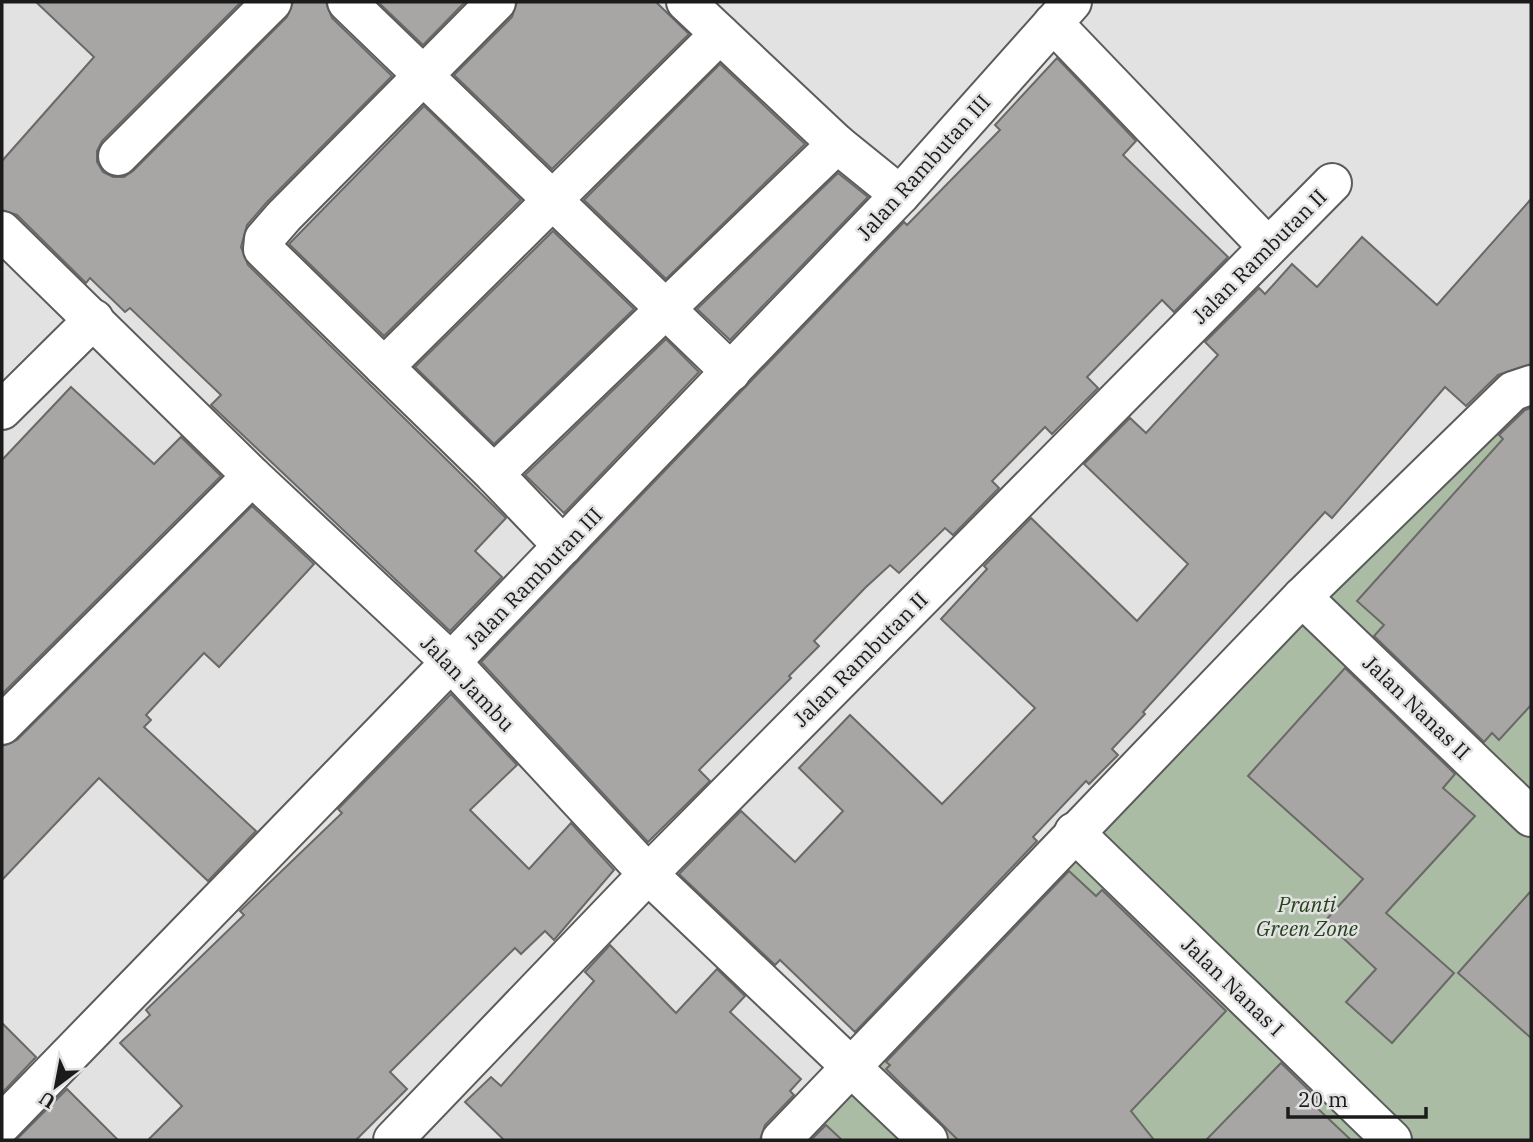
<svg xmlns="http://www.w3.org/2000/svg" width="1533" height="1142" font-family="'IBM Plex Serif',serif">
<style>
.green{fill:#aabda4}
.building{fill:#a7a6a5;stroke:#6a6968;stroke-width:2}
.lines{fill:none;stroke-linecap:round;stroke-linejoin:round}
.street-casing{stroke:#5b5b5c;stroke-width:42}
.street{stroke:#fff;stroke-width:38}
.labels{text-anchor:middle;dominant-baseline:central;stroke-width:5;stroke-linejoin:round;paint-order:stroke}
.street-label{font-size:21px;fill:#1b1b1c;stroke:#e2e2e3}
.park-label{font-size:21px;font-style:italic;fill:#25421a;stroke:#e2e2e3}
</style>
<rect width="100%" height="100%" fill="#e2e2e3"/>
<path class="green" d="M1531,387V1140H784Z"/>
<g class="building">
<path d="M36,2H241L102,141L97,151V162L103,172L113,177H124L133,171L287,17L293,2H326L332,18L392,76L267,202L247,225L241,247L248,265L506,518L475,551L502,577L450,631L211,405L221,395L130,308L125,312L90,278L86,283L17,215L2,210V161L94,57Z"/>
<path d="M378,2H465L423,45Z"/>
<path d="M517,2H656L689,34L552,169L454,75L512,17Z"/>
<path d="M1057,58L1136,141L1123,155L1228,257L1174,312L1162,300L1087,377L1098,388L1052,434L1045,427L992,481L999,488L953,535L945,528L899,573L890,565L865,588L814,641L819,646L789,676L791,678L699,770L710,781L648,842L481,662L904,222L907,225L1000,130L995,125Z"/>
<path d="M720,64L805,144L666,279L584,200Z"/>
<path d="M424,106L521,200L384,336L289,244Z"/>
<path d="M838,173L868,197L730,340L697,309Z"/>
<path d="M1531,199V364L1498,375L1466,406L1445,387L1332,518L1325,512L1143,712L1145,714L1112,749L1118,755L1089,784L1086,781L1033,837L1037,841L855,1032L780,960L775,965L679,874L741,811L795,862L843,811L799,768L850,715L942,804L1035,708L941,619L987,569L984,566L1031,518L1137,621L1188,564L1084,464L1130,418L1146,433L1218,355L1205,342L1259,288L1265,294L1292,264L1317,287L1362,237L1437,305Z"/>
<path d="M553,231L634,309L494,444L415,367Z"/>
<path d="M666,339L699,372L564,513L525,475Z"/>
<path d="M71,387L154,464L181,437L221,476L2,694V460Z"/>
<path d="M1531,408V705L1499,740L1492,733L1484,742L1374,636L1384,625L1357,601L1503,439L1499,435L1525,410Z"/>
<path d="M252,506L314,564L219,667L204,653L146,715L151,720L144,727L256,831L208,881L99,778L2,880V746L17,740Z"/>
<path d="M1345,668L1455,774L1443,788L1475,816L1386,913L1454,973L1392,1043L1346,1002L1376,969L1325,921L1363,879L1248,776Z"/>
<path d="M451,694L517,765L470,810L529,869L571,823L614,870L554,940L545,931L521,954L515,948L390,1072L407,1089L356,1140H148L182,1106L120,1043L150,1015L146,1010L244,915L240,911L342,813L338,809Z"/>
<path d="M1069,871L1096,896L1102,890L1226,1011L1131,1111L1154,1140H958L886,1069L890,1065L886,1062Z"/>
<path d="M1531,891V1038L1458,973Z"/>
<path d="M610,945L676,1013L717,969L745,996L730,1012L801,1079L790,1091L794,1095L765,1125L760,1140H504L465,1102L491,1077L501,1086L594,981L585,972Z"/>
<path d="M2,1023L36,1057L2,1093Z"/>
<path d="M1281,1063L1319,1100L1314,1105L1351,1140H1206Z"/>
<path d="M67,1089L118,1140H16Z"/>
<path d="M826,1125L842,1140H811Z"/>
</g>
<g class="lines">
<defs>
<g id="street">
<path d="M347,2L731,372"/>
<path d="M496,2L284,216L264,239L263,249L494,474L563,546"/>
<path d="M686,2L837,144L900,195"/>
<path d="M1053,23L1267,246"/>
<path d="M118,156L272,2"/>
<path d="M2,231L252,476L451,662L648,874L928,1140"/>
<path d="M384,367L720,34"/>
<path d="M2,410L94,319"/>
<path d="M494,474L837,144"/>
<path d="M1302,597L1531,817"/>
<path d="M2,725L252,476"/>
<path d="M1074,832L1392,1140"/>
<path d="M2,1124L451,662L900,195L1072,2"/>
<path d="M393,1140L648,874L1332,183"/>
<path d="M781,1140L1302,597L1513,391L1531,385"/>
</g>
</defs>
<use href="#street" class="street-casing"/>
<use href="#street" class="street"/>
</g>
<g class="labels">
<g class="street-label">
<text transform="translate(923 167) rotate(-48)">Jalan Rambutan III</text>
<text transform="translate(1259 256) rotate(-45)">Jalan Rambutan II</text>
<text transform="translate(533 578) rotate(-46)">Jalan Rambutan III</text>
<text transform="translate(860 659) rotate(-45)">Jalan Rambutan II</text>
<text transform="translate(468 683) rotate(46)">Jalan Jambu</text>
<text transform="translate(1417 707) rotate(44)">Jalan Nanas II</text>
<text transform="translate(1233 986) rotate(44)">Jalan Nanas I</text>
</g>
<g class="park-label">
<text x="1307" y="904">Pranti<tspan x="1307" dy="24">Green Zone</tspan></text>
</g>
</g>
<rect width="1533" height="1142" fill="none" stroke="#1b1b1c" stroke-width="7"/>
<g transform="translate(56 1086) rotate(212)" stroke="#e2e2e3" stroke-width="5" paint-order="stroke">
<path d="M0-5L12 26L0 18L-12 26Z" fill="#1b1b1c"/>
<text y="-10" font-size="19" font-weight="bold" text-anchor="middle" fill="#1b1b1c">U</text>
</g>
<path d="M1288 1107v10h138v-10" fill="none" stroke="#1b1b1c" stroke-width="3.5"/>
<text x="1298" y="1107" font-size="21" fill="#1b1b1c" stroke="#e2e2e3" stroke-width="5" paint-order="stroke">20 m</text>
</svg>
